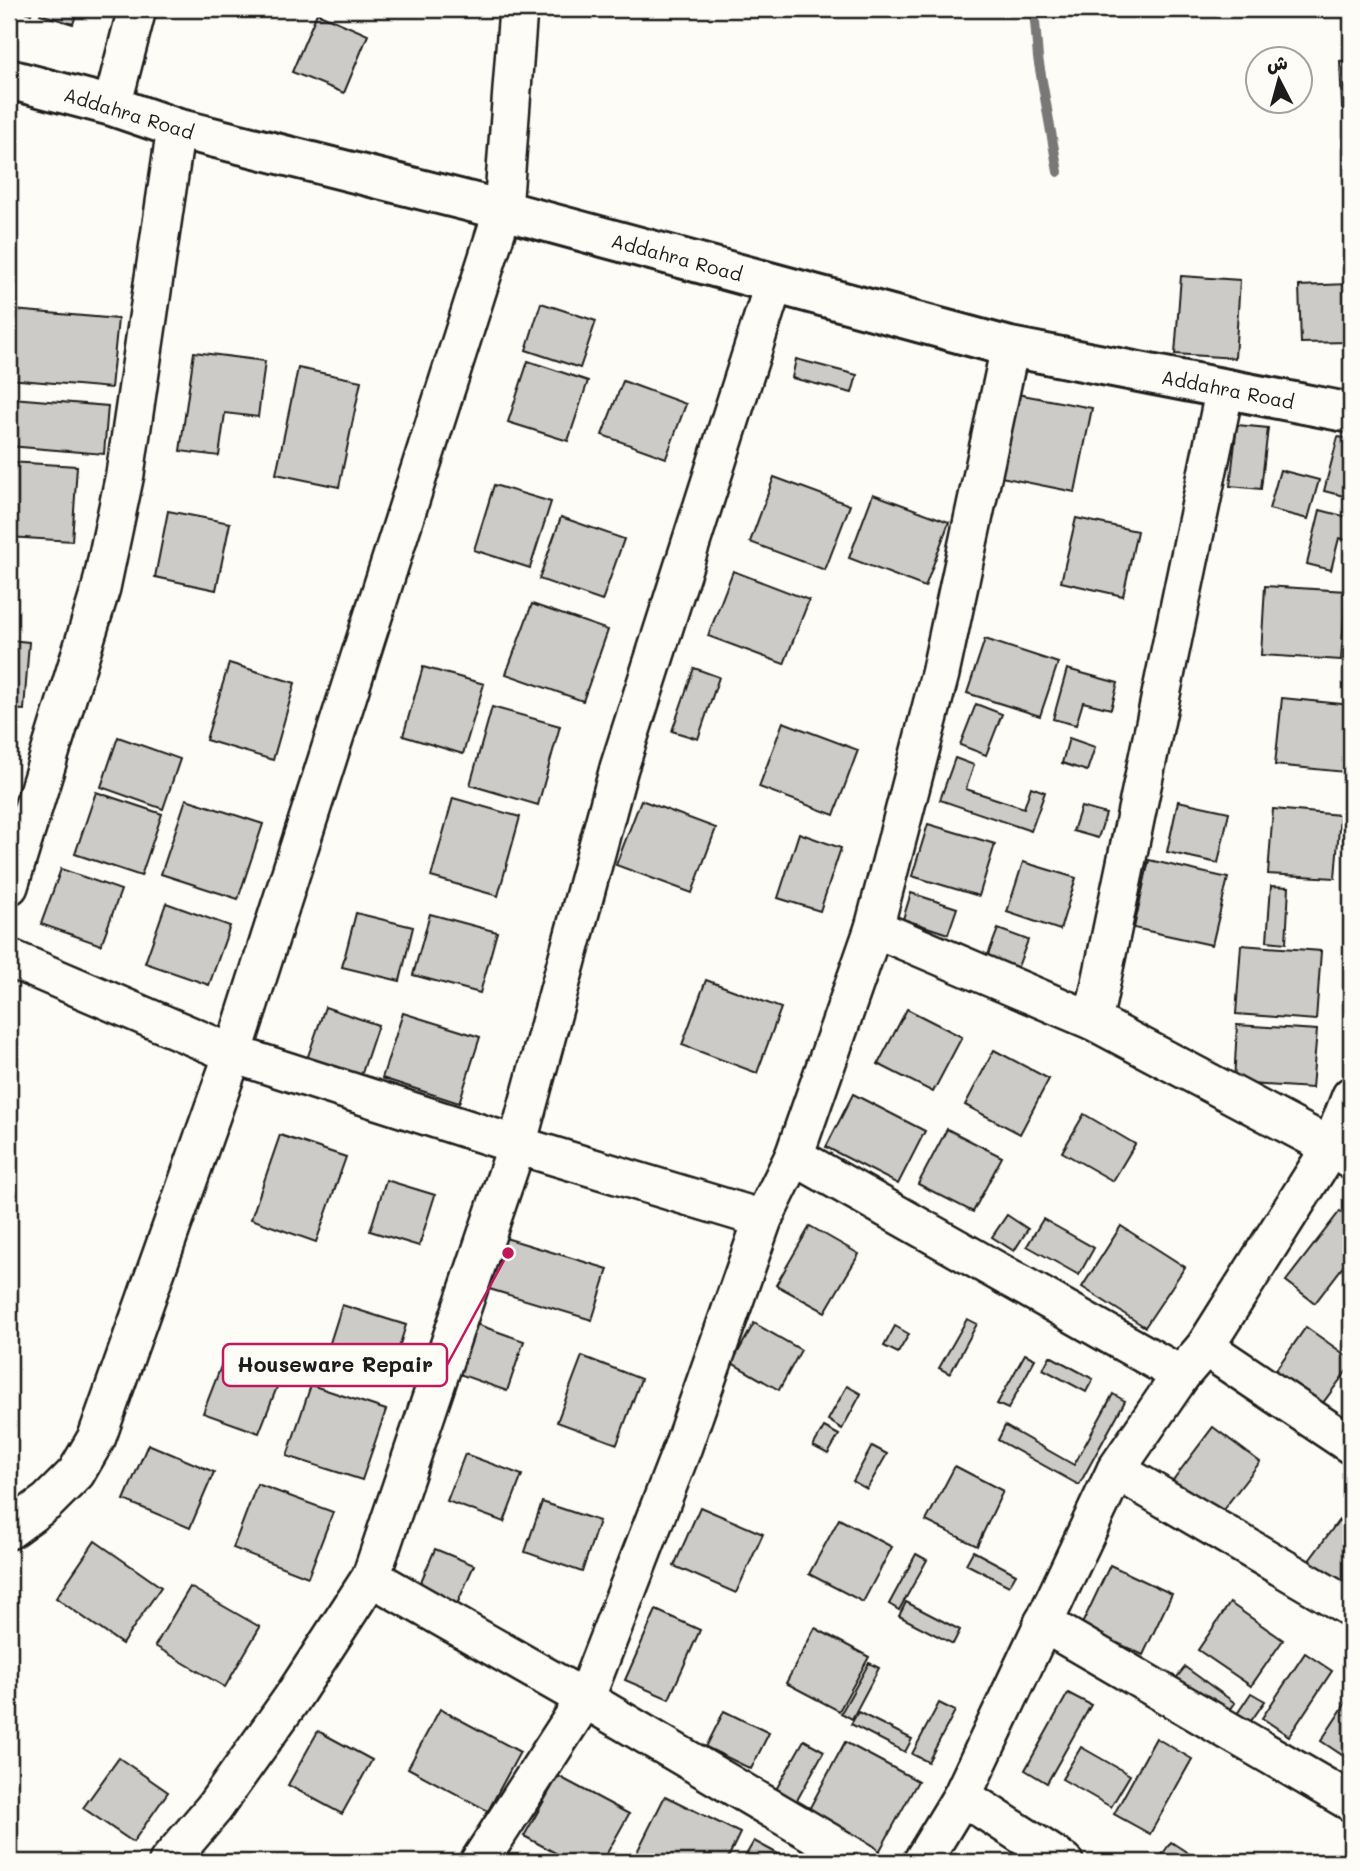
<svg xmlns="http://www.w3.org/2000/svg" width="1360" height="1871" font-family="Mali,'Playpen Sans Arabic',sans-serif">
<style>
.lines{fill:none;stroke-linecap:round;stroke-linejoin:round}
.stream{stroke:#797876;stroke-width:10}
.building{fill:#cccbc8;stroke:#1c1c1c;stroke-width:2}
.minor-casing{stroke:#1c1c1c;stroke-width:42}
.primary-casing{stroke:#1c1c1c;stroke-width:44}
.minor{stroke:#fdfcf7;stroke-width:37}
.primary{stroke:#fdfcf7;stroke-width:38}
.labels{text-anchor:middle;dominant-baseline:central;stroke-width:7;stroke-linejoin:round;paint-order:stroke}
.street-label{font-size:19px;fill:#1c1c1c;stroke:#fdfcf7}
.leader{fill:none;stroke:#c2185b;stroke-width:2.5}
.callout-dot{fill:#c2185b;stroke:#fdfcf7;stroke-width:2.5}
.callout{fill:#fdfcf7;stroke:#c2185b;stroke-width:2.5}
.callout-label{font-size:21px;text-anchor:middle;font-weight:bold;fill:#1c1c1c}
</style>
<rect width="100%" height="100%" fill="#fdfcf7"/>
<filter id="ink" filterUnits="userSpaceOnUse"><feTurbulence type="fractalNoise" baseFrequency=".0143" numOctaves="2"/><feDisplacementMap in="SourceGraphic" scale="14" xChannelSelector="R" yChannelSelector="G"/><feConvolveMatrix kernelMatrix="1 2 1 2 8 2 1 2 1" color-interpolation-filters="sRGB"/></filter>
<g filter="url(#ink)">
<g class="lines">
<path class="stream" d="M1034,9L1038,58L1058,172"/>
</g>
<g class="building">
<path d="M16,9H33L31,14Z"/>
<path d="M42,9H78L73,24L40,14Z"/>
<path d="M317,13L368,35L344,93L292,72Z"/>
<path d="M1351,60V107L1342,108L1340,61Z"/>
<path d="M1181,276L1240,280L1235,358L1175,354Z"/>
<path d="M1348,284L1349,342L1301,343L1299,286Z"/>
<path d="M541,303L596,321L580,368L526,350Z"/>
<path d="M13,310L118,319L111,388L9,379Z"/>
<path d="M194,352L265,361L258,417L225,413L219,456L180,451Z"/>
<path d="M796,359L857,375L852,393L792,378Z"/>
<path d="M528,361L588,381L568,441L508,422Z"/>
<path d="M298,368L361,381L339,487L276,474Z"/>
<path d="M623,381L686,404L666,458L602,435Z"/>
<path d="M1017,394L1092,408L1075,492L1001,477Z"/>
<path d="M12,398L108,406L104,454L9,446Z"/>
<path d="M1237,425L1268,428L1261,489L1230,486Z"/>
<path d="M1338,437L1351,439V484L1348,497L1324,491Z"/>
<path d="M9,462L77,466L72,541L9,537Z"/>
<path d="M1280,470L1319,480L1308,519L1269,509Z"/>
<path d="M774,477L850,505L825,570L750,542Z"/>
<path d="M494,485L551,502L530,568L474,550Z"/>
<path d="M873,494L949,522L925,587L849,558Z"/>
<path d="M1320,510L1351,518V541L1339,538L1331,570L1307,564Z"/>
<path d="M168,511L230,523L216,590L155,577Z"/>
<path d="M561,517L624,539L602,601L539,579Z"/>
<path d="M1076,518L1137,531L1123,596L1061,582Z"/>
<path d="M733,571L809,600L784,664L708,636Z"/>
<path d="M1265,586L1346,591L1341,660L1261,655Z"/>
<path d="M532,604L608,630L583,701L506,674Z"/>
<path d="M985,639L1058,663L1040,716L967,693Z"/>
<path d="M9,640L29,642L24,710L9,709Z"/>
<path d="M229,663L295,683L273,760L206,740Z"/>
<path d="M423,667L484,684L463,754L403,736Z"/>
<path d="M694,668L719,677L698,739L672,731Z"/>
<path d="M1067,669L1118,683L1111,709L1083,702L1076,725L1053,719Z"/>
<path d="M1282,698L1351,705L1345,772L1275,765Z"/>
<path d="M976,704L1002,714L986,755L960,745Z"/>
<path d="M492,707L560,726L538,805L470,785Z"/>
<path d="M783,722L858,750L834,815L759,787Z"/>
<path d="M118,737L180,759L163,809L101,787Z"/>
<path d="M1069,738L1095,747L1087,771L1062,763Z"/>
<path d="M955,758L974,765L966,789L1024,808L1031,787L1045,792L1031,831L940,800Z"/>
<path d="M96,792L162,814L141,876L75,854Z"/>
<path d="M453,798L520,817L498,896L431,877Z"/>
<path d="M186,799L263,824L238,899L161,874Z"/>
<path d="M641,800L716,828L692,893L616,865Z"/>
<path d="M1178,801L1229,812L1218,863L1167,852Z"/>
<path d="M1081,807L1106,814L1098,838L1073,831Z"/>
<path d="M1273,809L1340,815L1335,878L1268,874Z"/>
<path d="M928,824L995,844L979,896L912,876Z"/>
<path d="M799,833L841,848L820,911L778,898Z"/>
<path d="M1149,860L1228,878L1212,945L1134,928Z"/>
<path d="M1023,862L1076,878L1060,930L1007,912Z"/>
<path d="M61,869L121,890L101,945L41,924Z"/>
<path d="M1271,886L1289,887L1286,943L1267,941Z"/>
<path d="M911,893L957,908L948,934L903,919Z"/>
<path d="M166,903L230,926L209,985L145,963Z"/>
<path d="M356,913L413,927L400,981L342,967Z"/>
<path d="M430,914L497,932L480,993L413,975Z"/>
<path d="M998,929L1028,940L1016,972L986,960Z"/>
<path d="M1241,945L1321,951L1316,1020L1236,1014Z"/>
<path d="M706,980L781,1008L757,1073L682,1045Z"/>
<path d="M325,1007L378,1025L360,1079L306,1062Z"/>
<path d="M907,1009L962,1037L933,1092L878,1064Z"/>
<path d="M403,1013L480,1037L459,1103L382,1078Z"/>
<path d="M1237,1025L1317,1030L1312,1088L1234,1083Z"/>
<path d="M994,1050L1049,1079L1020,1134L965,1105Z"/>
<path d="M853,1094L925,1131L898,1184L826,1147Z"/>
<path d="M1084,1114L1135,1144L1113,1181L1062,1152Z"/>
<path d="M947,1129L1002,1157L973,1212L918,1184Z"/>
<path d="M280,1135L346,1157L316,1242L251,1219Z"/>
<path d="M386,1180L435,1195L419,1246L370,1231Z"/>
<path d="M1340,1211L1351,1220V1256L1315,1303L1286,1281Z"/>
<path d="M1007,1215L1028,1229L1014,1251L992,1237Z"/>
<path d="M1043,1219L1094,1248L1079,1275L1027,1246Z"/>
<path d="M810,1226L859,1254L825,1312L776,1285Z"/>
<path d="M1121,1226L1185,1267L1145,1327L1082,1287Z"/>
<path d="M502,1237L608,1269L592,1320L486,1288Z"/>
<path d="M342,1305L406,1325L387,1386L323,1365Z"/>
<path d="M967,1319L977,1324L950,1374L939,1368Z"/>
<path d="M754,1323L801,1350L779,1390L732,1363Z"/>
<path d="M476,1324L524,1341L507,1391L459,1374Z"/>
<path d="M895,1326L909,1334L898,1353L884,1346Z"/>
<path d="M1306,1327L1351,1359V1365L1322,1404L1275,1371Z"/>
<path d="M228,1348L284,1369L259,1433L203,1413Z"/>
<path d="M1025,1354L1035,1359L1008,1409L997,1404Z"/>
<path d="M582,1356L641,1379L617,1444L557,1422Z"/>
<path d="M1050,1356L1093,1379L1086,1392L1043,1369Z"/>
<path d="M311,1385L386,1410L362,1480L287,1456Z"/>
<path d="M847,1386L861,1394L842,1429L828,1420Z"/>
<path d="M1113,1394L1125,1401L1079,1485L998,1440L1005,1426L1074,1465Z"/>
<path d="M824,1427L839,1435L828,1454L813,1446Z"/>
<path d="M1213,1427L1260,1462L1216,1519L1170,1484Z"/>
<path d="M148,1444L214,1472L190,1528L124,1500Z"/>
<path d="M872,1446L887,1454L867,1489L853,1481Z"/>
<path d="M465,1454L522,1475L504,1522L447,1501Z"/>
<path d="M955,1466L1003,1491L977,1546L926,1521Z"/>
<path d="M257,1484L333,1512L308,1577L233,1548Z"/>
<path d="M542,1502L599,1521L582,1572L525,1552Z"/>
<path d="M700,1507L763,1534L736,1593L674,1566Z"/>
<path d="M839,1519L892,1547L863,1602L809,1574Z"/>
<path d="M1339,1520L1351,1529V1594L1308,1562Z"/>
<path d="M95,1541L161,1587L122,1644L56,1598Z"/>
<path d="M435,1549L474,1565L455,1609L416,1593Z"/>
<path d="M973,1551L1016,1574L1009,1586L966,1564Z"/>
<path d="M916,1554L927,1560L899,1610L889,1604Z"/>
<path d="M1110,1565L1172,1594L1143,1655L1081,1626Z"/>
<path d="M190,1587L260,1627L225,1687L155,1646Z"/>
<path d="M906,1602L960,1630L953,1644L899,1616Z"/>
<path d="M1230,1603L1283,1640L1251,1686L1198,1650Z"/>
<path d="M656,1610L700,1630L669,1699L625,1680Z"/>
<path d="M815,1628L869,1657L839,1711L786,1683Z"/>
<path d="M1305,1653L1332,1671L1289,1736L1262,1718Z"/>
<path d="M869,1663L879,1668L852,1719L841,1713Z"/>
<path d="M1185,1667L1235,1703L1225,1717L1174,1681Z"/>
<path d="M1068,1693L1091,1705L1047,1783L1025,1770Z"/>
<path d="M1251,1693L1265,1701L1244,1731L1231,1723Z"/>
<path d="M1351,1695V1754L1348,1759L1321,1741Z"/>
<path d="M939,1703L955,1711L928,1762L912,1754Z"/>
<path d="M440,1709L520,1752L488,1811L408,1768Z"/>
<path d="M724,1711L769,1733L751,1769L706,1747Z"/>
<path d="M858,1712L912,1739L905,1752L851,1724Z"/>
<path d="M318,1731L372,1760L342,1814L288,1785Z"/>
<path d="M1156,1738L1192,1759L1150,1834L1114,1814Z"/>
<path d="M804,1740L824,1751L795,1804L774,1793Z"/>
<path d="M845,1742L918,1781L879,1852L807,1813Z"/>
<path d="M1081,1747L1130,1775L1111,1807L1062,1779Z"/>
<path d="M119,1758L168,1792L133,1842L83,1808Z"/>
<path d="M558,1776L629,1814L602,1862H572L524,1836Z"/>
<path d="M665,1796L740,1833L726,1862H632Z"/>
<path d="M754,1841L793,1862H742Z"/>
<path d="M1171,1842L1202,1862H1157Z"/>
</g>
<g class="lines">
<defs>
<g id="minor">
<path d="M112,106L137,9"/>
<path d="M9,886L101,588L125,474L176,128"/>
<path d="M874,928L1093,1021L1331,1147L1350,1160"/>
<path d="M9,958L233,1054L517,1145L763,1219"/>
<path d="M1093,1021L1225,388"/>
<path d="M794,1156L1181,1375"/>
<path d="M1205,1347L1351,1445"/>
<path d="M1116,1470L1351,1608"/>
<path d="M9,1530L47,1502L76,1473L97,1437L233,1054L503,210L518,9"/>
<path d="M371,1577L585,1699L862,1862"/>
<path d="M1043,1623L1351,1802"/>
<path d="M962,1796L1064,1862"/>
<path d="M168,1862L214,1808L291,1700L371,1577L517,1145L619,768L774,283"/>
<path d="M479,1862L585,1699L682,1449L763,1219L794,1156L874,928L940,674L1010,347"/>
<path d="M922,1862L962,1796L1116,1470L1181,1375L1205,1347L1331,1147L1351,1096"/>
</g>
<path id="primary" d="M9,79L112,106L176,128L503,210L1010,347L1351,413"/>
</defs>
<use href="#minor" class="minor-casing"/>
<use href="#primary" class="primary-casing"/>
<use href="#minor" class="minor"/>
<use href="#primary" class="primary"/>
</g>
</g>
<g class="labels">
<g class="street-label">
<text transform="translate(129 113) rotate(17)">Addahra Road</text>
<text transform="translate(677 257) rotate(15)">Addahra Road</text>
<text transform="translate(1228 389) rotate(11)">Addahra Road</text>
</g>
</g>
<path class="leader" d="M508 1253L447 1365"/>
<circle class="callout-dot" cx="508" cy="1253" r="7"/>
<rect class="callout" x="223" y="1344" width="224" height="42" rx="7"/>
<g class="callout-label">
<text x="335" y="1372">Houseware Repair</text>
</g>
<rect width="1360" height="1871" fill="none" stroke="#fdfcf7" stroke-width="35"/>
<rect x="18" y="18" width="1325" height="1836" fill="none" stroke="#1c1c1c" stroke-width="2.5" filter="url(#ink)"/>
<g transform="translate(1279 80) rotate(354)"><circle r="33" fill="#fdfcf7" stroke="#a3a29f" stroke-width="2"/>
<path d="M0-5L12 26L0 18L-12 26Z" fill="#1c1c1c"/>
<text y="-10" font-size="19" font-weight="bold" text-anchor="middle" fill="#1c1c1c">ش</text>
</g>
</svg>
